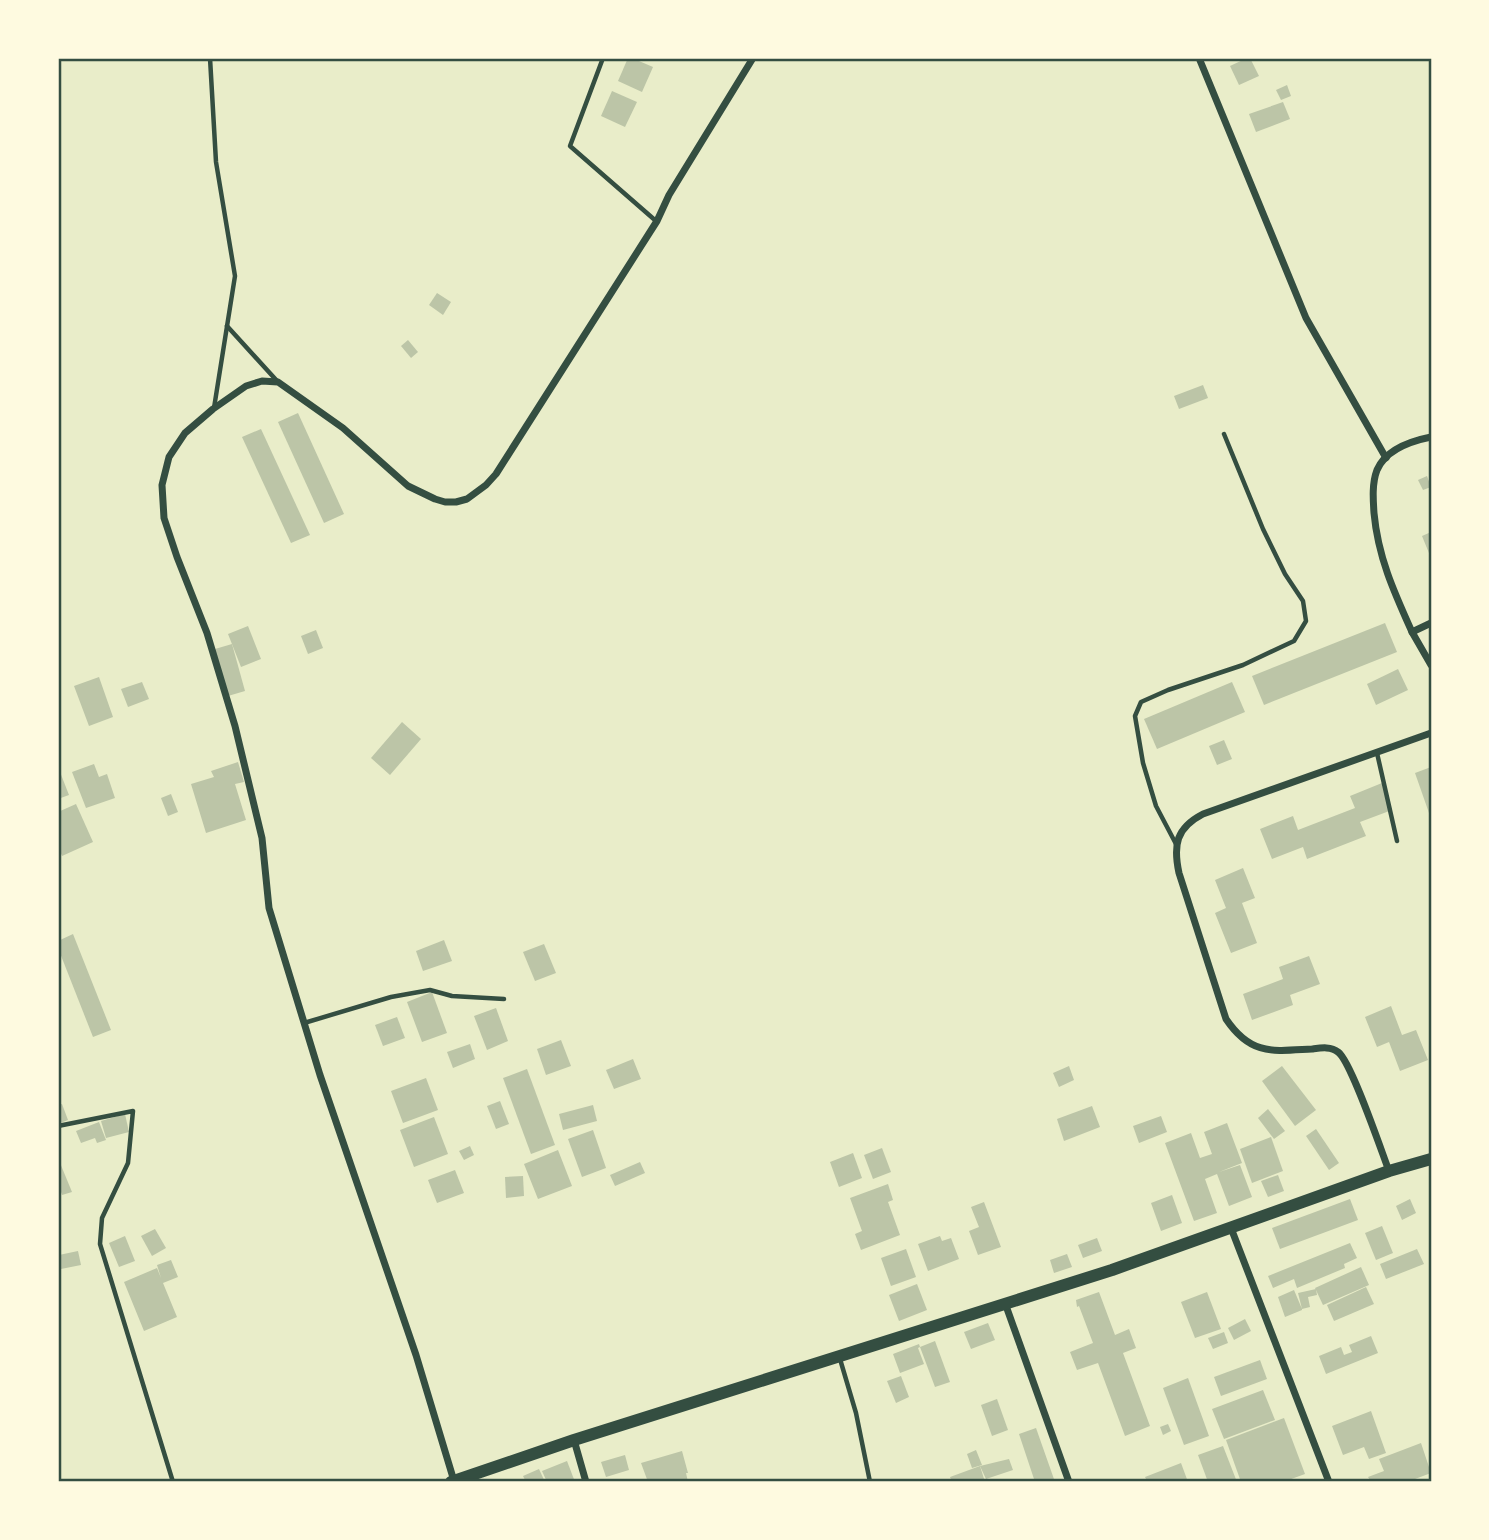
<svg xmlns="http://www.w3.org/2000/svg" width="1489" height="1540" font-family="Lato,sans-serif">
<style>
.building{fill:#bcc5a7}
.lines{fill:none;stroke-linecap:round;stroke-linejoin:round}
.service{stroke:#344e41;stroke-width:4.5}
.minor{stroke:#344e41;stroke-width:7}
.secondary{stroke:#344e41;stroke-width:12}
.neatline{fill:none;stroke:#344e41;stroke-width:2.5}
</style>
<rect width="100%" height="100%" fill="#e9edc9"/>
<g class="building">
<path d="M628,58H632L653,67L642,92L618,81Z"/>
<path d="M1247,58H1250L1259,76L1239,85L1230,66Z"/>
<path d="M1287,85L1291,96L1281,100L1276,90Z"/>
<path d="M612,91L637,102L625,127L601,116Z"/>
<path d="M1283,102L1290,119L1256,132L1249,114Z"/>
<path d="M437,293L451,302L443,315L429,305Z"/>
<path d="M408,340L418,352L411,358L401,346Z"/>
<path d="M1203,385L1208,398L1179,409L1174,396Z"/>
<path d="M298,413L344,514L324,523L278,422Z"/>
<path d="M261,429L310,535L291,543L242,437Z"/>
<path d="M1427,476L1431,487L1423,490L1418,480Z"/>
<path d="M1431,532V558L1422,536Z"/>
<path d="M1385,623L1397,652L1264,705L1252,676Z"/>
<path d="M248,626L261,659L241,667L228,634Z"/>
<path d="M316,630L323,648L308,654L301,636Z"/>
<path d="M232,644L245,691L228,696L215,649Z"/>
<path d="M1398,669L1408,690L1376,705L1367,684Z"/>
<path d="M99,677L113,717L89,726L74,686Z"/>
<path d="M142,682L149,699L128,707L121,689Z"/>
<path d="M1232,682L1245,712L1157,749L1144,719Z"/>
<path d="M402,722L421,739L390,775L371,758Z"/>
<path d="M1224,740L1232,759L1217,765L1209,746Z"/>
<path d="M238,762L244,782L235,784L246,820L206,833L191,784L214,777L211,771Z"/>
<path d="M94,764L99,777L107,774L115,798L86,808L72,772Z"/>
<path d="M1431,767V812L1429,813L1415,773Z"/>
<path d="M60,772L69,795L58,799V773Z"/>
<path d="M1382,783L1392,810L1360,822L1366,836L1307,859L1303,847L1272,859L1260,829L1293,816L1298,830L1355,808L1350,796Z"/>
<path d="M171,794L178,812L168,816L161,798Z"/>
<path d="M76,804L93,842L62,856L58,847V812Z"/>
<path d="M1243,868L1255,898L1242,903L1257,943L1231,953L1215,913L1226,908L1215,880Z"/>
<path d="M73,934L111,1030L93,1037L58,948V941Z"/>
<path d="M444,940L452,961L423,971L416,951Z"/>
<path d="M544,944L556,973L535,981L523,952Z"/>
<path d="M1309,956L1320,984L1290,995L1293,1005L1252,1020L1243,994L1283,979L1279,967Z"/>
<path d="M432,992L447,1033L422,1042L407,1002Z"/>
<path d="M1391,1006L1402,1035L1416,1030L1428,1060L1400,1071L1389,1042L1377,1047L1365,1017Z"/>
<path d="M496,1008L508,1041L487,1050L474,1016Z"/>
<path d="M397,1017L405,1038L383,1046L375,1025Z"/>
<path d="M561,1040L571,1066L546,1075L537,1049Z"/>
<path d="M470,1044L475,1059L453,1068L447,1052Z"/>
<path d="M633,1059L641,1079L614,1089L606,1070Z"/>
<path d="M1069,1066L1074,1080L1059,1087L1053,1073Z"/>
<path d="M1282,1066L1316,1110L1295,1126L1262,1081Z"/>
<path d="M527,1069L555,1145L531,1154L503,1078Z"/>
<path d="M426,1078L438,1110L403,1123L391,1091Z"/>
<path d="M500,1101L509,1124L496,1129L487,1106Z"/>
<path d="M62,1104L68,1120L58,1124V1105Z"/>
<path d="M593,1105L597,1121L563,1130L559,1114Z"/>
<path d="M1092,1106L1100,1127L1064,1141L1057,1119Z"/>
<path d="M1268,1109L1285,1131L1274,1139L1258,1118Z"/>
<path d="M125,1114L129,1132L106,1138L101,1121Z"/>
<path d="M1161,1116L1167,1132L1139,1143L1133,1126Z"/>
<path d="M434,1117L448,1154L414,1167L400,1130Z"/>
<path d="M99,1122L106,1140L97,1143L95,1138L81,1143L76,1131Z"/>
<path d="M1227,1123L1242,1163L1219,1172L1240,1165L1252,1197L1229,1206L1217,1174L1205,1179L1217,1213L1194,1221L1165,1143L1191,1133L1200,1158L1212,1154L1204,1132Z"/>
<path d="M1316,1129L1339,1163L1329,1170L1306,1136Z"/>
<path d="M593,1130L606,1168L582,1177L568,1139Z"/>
<path d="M1271,1137L1283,1171L1252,1183L1240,1149Z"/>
<path d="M470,1146L474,1155L464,1160L459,1151Z"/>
<path d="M882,1148L891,1172L873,1179L864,1155Z"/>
<path d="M558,1150L572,1186L538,1199L524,1164Z"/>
<path d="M853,1153L862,1178L839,1187L830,1162Z"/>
<path d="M58,1158L72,1192L62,1195L58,1183Z"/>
<path d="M640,1162L645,1173L615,1186L610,1175Z"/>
<path d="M455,1170L464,1193L437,1203L428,1180Z"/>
<path d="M1278,1175L1284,1191L1268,1197L1261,1181Z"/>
<path d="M523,1176L524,1196L506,1198L505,1177Z"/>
<path d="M888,1184L893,1200L888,1202L900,1235L861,1250L855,1234L862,1231L850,1198Z"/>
<path d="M1172,1195L1182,1223L1161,1231L1151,1203Z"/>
<path d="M1350,1199L1358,1220L1280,1249L1272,1228Z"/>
<path d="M1410,1199L1416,1213L1402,1220L1396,1206Z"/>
<path d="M984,1202L1001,1247L978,1255L969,1231L979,1227L971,1207Z"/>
<path d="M1382,1226L1393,1253L1376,1260L1365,1233Z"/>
<path d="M155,1229L166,1248L152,1256L141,1236Z"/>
<path d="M125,1236L135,1261L119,1267L109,1243Z"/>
<path d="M940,1236L942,1241L951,1238L959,1259L928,1271L918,1244Z"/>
<path d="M1097,1238L1102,1251L1083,1258L1078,1245Z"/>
<path d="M1350,1243L1357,1258L1344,1264L1345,1268L1297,1288L1294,1279L1273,1288L1268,1276Z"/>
<path d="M906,1249L916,1277L891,1286L881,1258Z"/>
<path d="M1417,1249L1424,1264L1386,1279L1380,1264Z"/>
<path d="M78,1251L81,1265L61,1269L59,1255Z"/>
<path d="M1067,1254L1072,1267L1054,1273L1050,1260Z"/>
<path d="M171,1260L178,1277L163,1283L177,1317L144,1331L124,1282L157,1268L161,1278L157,1265Z"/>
<path d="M1361,1267L1369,1285L1323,1305L1315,1288Z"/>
<path d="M917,1284L927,1310L899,1321L889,1295Z"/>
<path d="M1366,1287L1374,1304L1334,1321L1327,1305Z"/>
<path d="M1316,1289L1317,1295L1308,1297L1310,1307L1302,1309V1310L1285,1317L1278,1297L1294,1290L1302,1309L1298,1293Z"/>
<path d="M1099,1292L1115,1335L1129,1329L1136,1348L1123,1353L1150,1426L1125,1436L1098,1363L1077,1370L1070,1352L1093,1343L1079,1306L1077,1307L1076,1300Z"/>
<path d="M1207,1292L1221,1329L1195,1338L1181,1302Z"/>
<path d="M1245,1319L1251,1331L1234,1340L1228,1328Z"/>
<path d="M988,1323L995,1340L971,1349L964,1332Z"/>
<path d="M1224,1332L1228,1343L1213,1349L1208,1338Z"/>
<path d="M1371,1336L1378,1353L1326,1374L1319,1356L1341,1347L1344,1355L1352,1352L1349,1345Z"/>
<path d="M935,1341L950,1382L935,1387L920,1347Z"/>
<path d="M919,1344L920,1347L918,1348L924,1364L900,1373L893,1354Z"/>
<path d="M1260,1360L1267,1379L1221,1396L1214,1377Z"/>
<path d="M901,1376L909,1397L896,1403L887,1381Z"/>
<path d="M1188,1378L1209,1436L1184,1445L1163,1388Z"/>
<path d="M1263,1390L1275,1420L1224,1439L1212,1409Z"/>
<path d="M997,1399L1008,1430L992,1436L981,1405Z"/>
<path d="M1371,1411L1386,1453L1369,1459L1364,1447L1343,1455L1332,1426Z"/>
<path d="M1284,1418L1305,1474L1283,1482H1241L1226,1440Z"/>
<path d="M1168,1424L1171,1431L1163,1435L1160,1427Z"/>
<path d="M1036,1428L1055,1482H1035L1019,1434Z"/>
<path d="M1421,1443L1431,1473L1407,1482H1371L1368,1477L1384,1471L1379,1459Z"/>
<path d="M1223,1446L1237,1482H1208L1198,1455Z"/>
<path d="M976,1450L982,1465L972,1468L967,1454Z"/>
<path d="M682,1451L688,1473H686L688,1482H648L641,1463Z"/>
<path d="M625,1455L629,1470L606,1477L601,1462Z"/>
<path d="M1009,1459L1013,1470L986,1479L980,1466Z"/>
<path d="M567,1461L575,1482H547L542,1471Z"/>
<path d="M1181,1463L1188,1482H1137L1146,1479L1145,1477Z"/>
<path d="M980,1466L985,1482H952L950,1477Z"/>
<path d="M539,1469L545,1482H526L523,1476Z"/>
</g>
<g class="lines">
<g class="service">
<path d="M210,58L216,162L235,276L214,408"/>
<path d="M603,58L570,146L656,221"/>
<path d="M227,326L278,382"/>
<path d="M1377,753L1397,841"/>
<path d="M1176,844L1156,806L1143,763L1135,716L1141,702L1168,690L1243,665L1294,641L1306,621L1303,601L1285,574L1263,529L1224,434"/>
<path d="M304,1023L391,997L430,990L452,996L504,999"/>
<path d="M58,1126L133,1111L128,1163L102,1218L100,1244L173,1482"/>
<path d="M840,1359L856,1413L870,1482"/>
</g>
<g class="minor">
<path d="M1199,58L1306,318L1386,458"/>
<path d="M1431,623L1412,632L1431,665"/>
<path d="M1412,632C1394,592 1378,557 1374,513C1373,499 1372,483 1377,470C1386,449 1411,441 1431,437"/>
<path d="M1389,1171C1381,1150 1351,1061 1338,1052C1331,1046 1320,1048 1312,1049C1273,1051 1251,1056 1226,1019L1179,873C1173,845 1176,828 1203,814L1431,733"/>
<path d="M1231,1228L1329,1482"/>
<path d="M1005,1303L1069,1482"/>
<path d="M574,1440L586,1482"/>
<path d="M454,1481L416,1355L320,1075L269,908L262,838L235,726L207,633L177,557L164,518L162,485L169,457L185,433L213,409L246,386L262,381L278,382L343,428L408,486L435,499L445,502H456L467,499L486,485L496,474L657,221L669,195L753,58"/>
</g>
<path class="secondary" d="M451,1482L574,1440L1112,1270L1389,1171L1431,1159"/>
</g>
<rect width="1489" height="1540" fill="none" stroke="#fefae0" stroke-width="119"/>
<rect x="60" y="60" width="1370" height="1420" class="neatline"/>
</svg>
